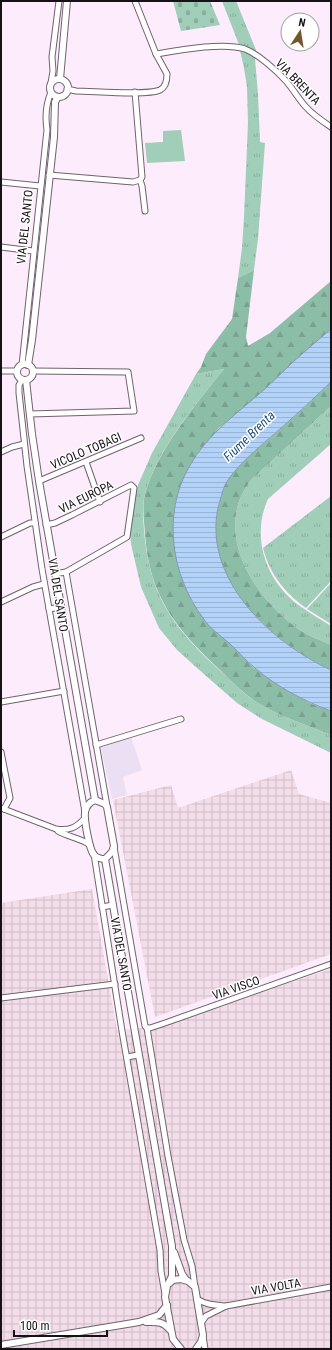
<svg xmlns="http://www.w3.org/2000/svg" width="332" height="1350" font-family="'Roboto Condensed',sans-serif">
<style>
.commercial{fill:#ebdff3}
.industrial{fill:url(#industrial-grid)}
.grass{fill:url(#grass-tufts)}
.forest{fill:url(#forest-firs)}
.cemetery{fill:url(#cemetery-stones)}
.pitch{fill:#a0ceb9}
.water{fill:url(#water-rules);stroke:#8398b4}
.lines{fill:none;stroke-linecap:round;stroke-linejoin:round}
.minor-casing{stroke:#70626f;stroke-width:7}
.tertiary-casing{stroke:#70626f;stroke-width:8}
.minor{stroke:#fff;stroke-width:5}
.tertiary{stroke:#fff;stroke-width:6}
.labels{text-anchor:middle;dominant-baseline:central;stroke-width:3;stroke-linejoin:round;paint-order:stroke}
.street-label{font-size:12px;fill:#161116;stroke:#fff}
.water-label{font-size:13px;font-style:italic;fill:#234f7e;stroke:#fff}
</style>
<defs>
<pattern id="industrial-grid" width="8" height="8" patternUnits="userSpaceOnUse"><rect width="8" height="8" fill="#f3dde9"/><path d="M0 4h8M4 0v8" fill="none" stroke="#d0bdc7"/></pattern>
<pattern id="grass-tufts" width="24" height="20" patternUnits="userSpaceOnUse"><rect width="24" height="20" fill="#a0ceb9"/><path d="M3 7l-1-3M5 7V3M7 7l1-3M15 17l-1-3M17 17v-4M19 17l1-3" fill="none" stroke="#89b09e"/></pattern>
<pattern id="forest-firs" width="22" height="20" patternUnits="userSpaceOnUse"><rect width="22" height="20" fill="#8cbea7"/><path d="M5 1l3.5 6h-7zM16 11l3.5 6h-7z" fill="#78a28f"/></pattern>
<pattern id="cemetery-stones" width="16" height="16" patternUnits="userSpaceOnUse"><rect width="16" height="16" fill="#a0ceb9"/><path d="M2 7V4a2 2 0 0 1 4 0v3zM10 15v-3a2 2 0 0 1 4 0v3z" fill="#89b09e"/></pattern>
<pattern id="water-rules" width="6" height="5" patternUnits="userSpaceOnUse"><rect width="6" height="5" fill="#b2d2f7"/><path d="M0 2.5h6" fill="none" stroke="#98b3d3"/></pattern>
</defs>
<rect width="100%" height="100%" fill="#fdecfb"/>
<path class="commercial" d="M131,737L142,770L123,777L127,795L112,799L101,747Z"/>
<g class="industrial">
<path d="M291,770L299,794L331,803V954L155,1017L113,800L171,785L178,808Z"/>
<path d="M92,889L117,1030L155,1027L331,969V1349H1V903Z"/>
</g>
<g class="grass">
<path d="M222,1H236L256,50L255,59L258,94L260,142L265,143L258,239L254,270L238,278L242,248L244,217L248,123L247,87L244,68L238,42Z"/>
<path d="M224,369C196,404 157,449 145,494C142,506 143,518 144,530C149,594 172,626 217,668C230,679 242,693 256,702C279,716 306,725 331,735V753L262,719L237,703L205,675L177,650L159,628L141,587L131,544L130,533L134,503L138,485L152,453L196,374Z"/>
<path d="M331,406V444L268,499C251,536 265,579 297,604C308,612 320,619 331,626V645C318,639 304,634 293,625C250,592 212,528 252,479Z"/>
<path d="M331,496V581L306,608C285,593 270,575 263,548Z"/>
<path d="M331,583V624L307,609Z"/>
</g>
<g class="forest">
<path d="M254,270L246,337L248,346L270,333L331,281V329L267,388L219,428L197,454L189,467L181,484L175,504L177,562L192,602L254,668L288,691L312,704L331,711V735C306,725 279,716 256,702C243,693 231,681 220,670C176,629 149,596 145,534C144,520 142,507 145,494C157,450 196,404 224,369L196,374L201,367L206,354L232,319L238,278Z"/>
<path d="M331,382V406L252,479C212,528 250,592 293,625C304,634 318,639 331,645V670C272,643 203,580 218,508C220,501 222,492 225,485C236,464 263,445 280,429C298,414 314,398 331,382Z"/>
</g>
<path class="cemetery" d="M173,1H210L220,25L181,31Z"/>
<path class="pitch" d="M181,130L185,161L147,163L145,143L163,142V131Z"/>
<path class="water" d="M331,329V382C318,394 305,407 291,419C273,436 236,464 225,485C222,492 220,501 218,508C203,580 272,643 331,670V711C304,701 277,687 255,668C246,661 238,651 229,643C220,635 209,628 203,618C171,575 162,514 189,467C207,434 239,412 266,388C275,380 283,371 292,363C305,351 318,340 331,329Z"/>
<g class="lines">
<defs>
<g id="minor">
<path d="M156,54C180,50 223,42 245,49C258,54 277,71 286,81C293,89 298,98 305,106C312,114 322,121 331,127"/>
<path d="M51,83L53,71L52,57L59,1"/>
<path d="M67,89L76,91C93,91 147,96 160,90C166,87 167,80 167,74L156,54L135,1"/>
<path d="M135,92L142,177L140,180"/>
<path d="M49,175L133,182L140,180"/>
<path d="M140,180L142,186L145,211"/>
<path d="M1,182L40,186"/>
<path d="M1,247L33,251"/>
<path d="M22,365L47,130C45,117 46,104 51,92"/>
<path d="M1,371H17"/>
<path d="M22,380L19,385V393L27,466L42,569L85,812"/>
<path d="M30,414L134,411L128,372L33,371"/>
<path d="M1,452L12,447L24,444"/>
<path d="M86,462L100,502"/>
<path d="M39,481L141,438"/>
<path d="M46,525L55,523L72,515L131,485L134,488L127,537L66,572L54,574"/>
<path d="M1,537L30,523H35"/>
<path d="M66,572L107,806"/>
<path d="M1,602L33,587L44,584"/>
<path d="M49,609L61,607"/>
<path d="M1,702L64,691"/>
<path d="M96,745L181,719"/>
<path d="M1,752L10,798L4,809"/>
<path d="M1,808L56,829C69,831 76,828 85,818"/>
<path d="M58,831C68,837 81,838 90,845"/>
<path d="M114,847L145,1026L147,1028L168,1156L184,1240L192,1266L195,1287"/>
<path d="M94,854L122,1031L160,1250L161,1271L165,1294"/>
<path d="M102,907L113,905"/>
<path d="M1,998L115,984"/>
<path d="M147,1028H150L165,1023L331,964"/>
<path d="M127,1057L138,1055"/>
<path d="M197,1299C206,1305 215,1305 226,1306L331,1287"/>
<path d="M201,1323L206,1316L226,1306"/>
<path d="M203,1336L205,1349"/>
</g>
<g id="tertiary">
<path d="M60,79L67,1"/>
<circle cx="59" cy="88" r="9"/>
<circle cx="25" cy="372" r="8"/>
<path d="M28,365L32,340L54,137L55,102L58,97"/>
<path d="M26,380L32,434L39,481L95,800"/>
<path d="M95,800L105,804L107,807L114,846L112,852L105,859C100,859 97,858 94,855C89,849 84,819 85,812C86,806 90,802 95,800Z"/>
<path d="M105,859L172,1246V1276L167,1286L165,1297L173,1339L181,1349"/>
<path d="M174,1252L182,1274L186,1280"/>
<path d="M170,1283L173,1280L181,1279L188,1281L195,1287L203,1335L201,1342L196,1349"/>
<path d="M146,1322C157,1322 163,1321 170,1330"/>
<path d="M1,1345L139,1322L159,1315L167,1305"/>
</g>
</defs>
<use href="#minor" class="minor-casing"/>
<use href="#tertiary" class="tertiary-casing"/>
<use href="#minor" class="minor"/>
<use href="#tertiary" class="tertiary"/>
</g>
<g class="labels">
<g class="street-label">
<text transform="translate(298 82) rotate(46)">VIA BRENTA</text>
<text transform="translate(25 227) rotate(-84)">VIA DEL SANTO</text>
<text transform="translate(86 451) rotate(-23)">VICOLO TOBAGI</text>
<text transform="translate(86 497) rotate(-26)">VIA EUROPA</text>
<text transform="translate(58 595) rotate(81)">VIA DEL SANTO</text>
<text transform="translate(121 954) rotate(80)">VIA DEL SANTO</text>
<text transform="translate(236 988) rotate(-19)">VIA VISCO</text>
<text transform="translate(276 1287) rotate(-10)">VIA VOLTA</text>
</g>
<g class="water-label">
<text transform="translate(249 436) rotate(-44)">Fiume Brenta</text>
</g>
</g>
<rect width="332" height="1350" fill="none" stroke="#161116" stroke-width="4"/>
<g transform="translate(300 32) rotate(12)"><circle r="19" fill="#ffffff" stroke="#a2a0a2"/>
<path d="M0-3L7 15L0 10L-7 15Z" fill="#73562a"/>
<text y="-6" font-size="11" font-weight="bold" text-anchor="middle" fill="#161116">N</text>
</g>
<path d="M14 1330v6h93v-6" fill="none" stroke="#161116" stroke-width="2"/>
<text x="20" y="1330" font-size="12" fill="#161116" stroke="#ffffff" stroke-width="3" paint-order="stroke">100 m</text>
</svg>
